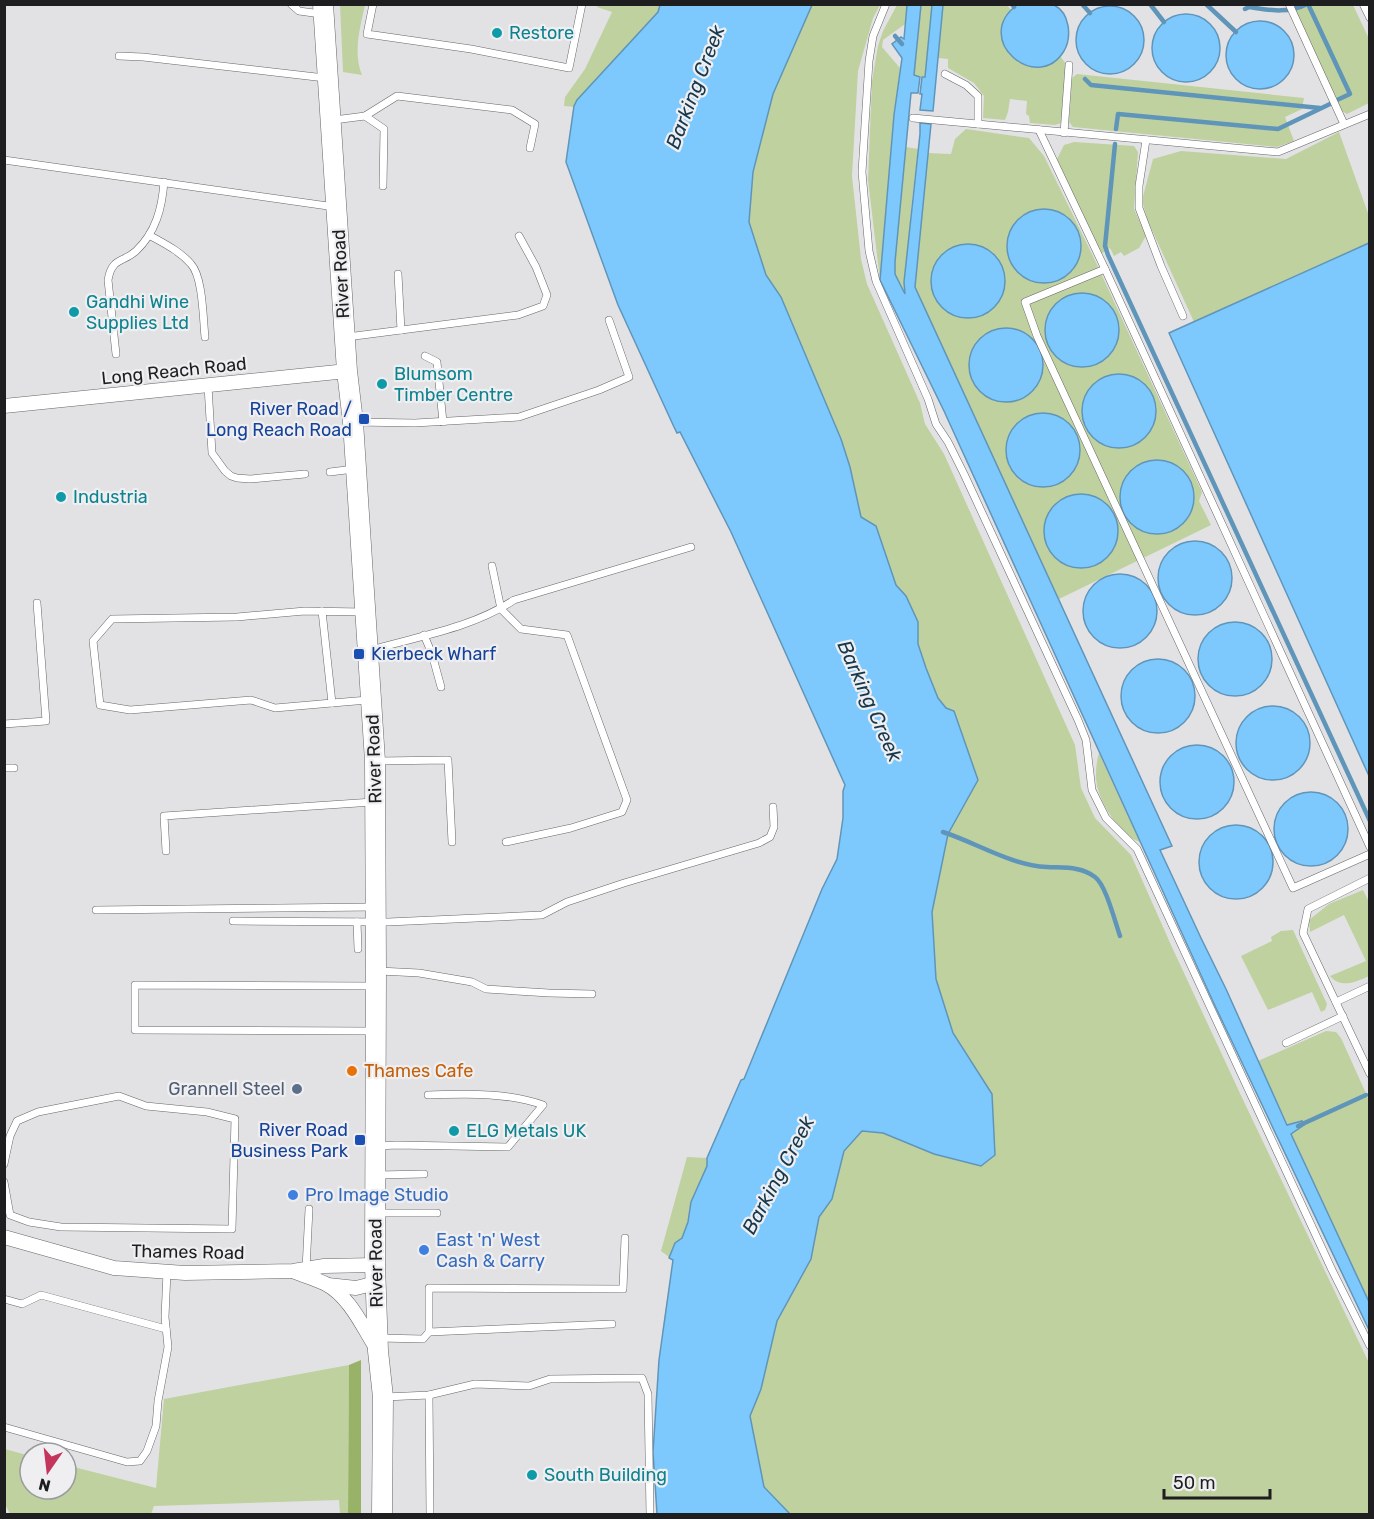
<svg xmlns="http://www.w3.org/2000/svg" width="1374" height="1519" font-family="Rubik,sans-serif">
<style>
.green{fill:#bed19f}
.forest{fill:#98b367}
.water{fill:#7dc9fd;stroke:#6095ba;stroke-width:1.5}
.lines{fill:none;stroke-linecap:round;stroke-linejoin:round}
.stream{stroke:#6095ba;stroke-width:4.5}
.lane-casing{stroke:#666568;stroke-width:8}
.street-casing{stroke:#666568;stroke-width:15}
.secondary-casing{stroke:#666568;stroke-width:21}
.lane{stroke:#fff;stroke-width:7}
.street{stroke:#fff;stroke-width:14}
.secondary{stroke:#fff;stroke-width:20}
.culture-dot{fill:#0f9aa8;stroke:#efeff2;stroke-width:2}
.transit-dot{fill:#1a4fb4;stroke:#efeff2;stroke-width:2}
.food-dot{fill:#e8710a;stroke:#efeff2;stroke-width:2}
.service-dot{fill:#5c6f8a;stroke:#efeff2;stroke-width:2}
.shop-dot{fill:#3f7fe0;stroke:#efeff2;stroke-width:2}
.labels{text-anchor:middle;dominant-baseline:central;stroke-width:4.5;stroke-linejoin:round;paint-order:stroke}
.culture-label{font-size:18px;fill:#0d838f;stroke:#efeff2;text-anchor:start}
.street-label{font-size:18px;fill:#1e1d1f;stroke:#efeff2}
.transit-label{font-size:18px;fill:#164399;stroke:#efeff2;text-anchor:end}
.food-label{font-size:18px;fill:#c56008;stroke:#efeff2;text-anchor:start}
.service-label{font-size:18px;fill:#4e5e75;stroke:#efeff2;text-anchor:end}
.shop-label{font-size:18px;fill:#366cbe;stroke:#efeff2;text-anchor:start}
.water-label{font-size:20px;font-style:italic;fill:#17384d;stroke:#efeff2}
</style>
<rect width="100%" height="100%" fill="#e2e2e5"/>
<g class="green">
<path d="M340,5H365C360,28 353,52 362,75L343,72Z"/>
<path d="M598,5H679L622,307L618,305L566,162L574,107L564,106L565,97L585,69L612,12L597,7Z"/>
<path d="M777,5H880L873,18L858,71L852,176L861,259L867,284L920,403L925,424L944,454L1075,745L1081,788L1095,818L1131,855L1171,945L1245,1104L1369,1363V1514H733L718,1424L827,1135L914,1084L733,252Z"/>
<path d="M897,5H907L905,24L883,40L882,47L900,68L894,115L880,280L868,180L872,81L878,46L883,31Z"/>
<path d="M921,5H932L925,77L914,76Z"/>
<path d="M943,5H1007L1011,10L1005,17L1053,62L1060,56L1066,64L1061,123L1055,125L1030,123L1029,116L1026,114L1027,101L1010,99L1008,112L1005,120L983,118L984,96L974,83L948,68V59L938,58Z"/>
<path d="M1292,5H1353L1369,39V103L1347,114L1342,111Z"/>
<path d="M1077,74L1304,98L1302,109L1285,117L1294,141L1277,147L1073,127L1069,122L1072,78Z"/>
<path d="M966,129L1029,138L1044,156L1093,256L1202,492L1199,501L1211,525L1059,599L1004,485L915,286L928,153L951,154L955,139Z"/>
<path d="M1339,132L1369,216V243L1194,322L1147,219L1142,200L1153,159L1181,151L1286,159Z"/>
<path d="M1074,142L1134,146L1138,152L1134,209L1146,236L1139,248L1124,256L1121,252L1114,256L1110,248L1101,254L1057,159L1064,145Z"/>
<path d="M906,147L918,149L911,209L905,296L895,274V262Z"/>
<path d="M1099,753L1140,842C1120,835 1102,806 1097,786C1095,775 1096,763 1099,753Z"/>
<path d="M1363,890L1369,902V976C1356,982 1341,989 1330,976L1366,961L1344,915L1310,932L1309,920L1329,904Z"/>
<path d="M1293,930L1327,1004L1325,1010L1321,1012L1312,992L1268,1010L1241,956L1272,941L1271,937L1281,931Z"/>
<path d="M1326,1031L1336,1032L1341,1038L1369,1100V1301H1368L1291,1133L1304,1124L1302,1121L1288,1125L1258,1061Z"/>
<path d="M687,1157L707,1158V1166L691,1202L693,1224L662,1334L673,1260L661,1251Z"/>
<path d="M349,1365L348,1514H340L339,1500L154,1506L151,1514H10L5,1504V1449L30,1456V1489H66V1465L156,1488L164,1399Z"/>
</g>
<path class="forest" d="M361,1360V1514H348L349,1365Z"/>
<g class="water">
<path d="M660,5H812L773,94L753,172L749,222L766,275L781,297L841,439L850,467L861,517L876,526L896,585L906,596L918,622V644L926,668L938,698L946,708L954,711L978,780L948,834L932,912L936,979L953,1033L992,1094L995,1155L981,1166L934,1154L883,1133L862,1131L844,1151L832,1199L819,1217L811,1259L777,1321L761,1389L750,1416L764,1487L790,1514H657L653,1452L659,1360L673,1260L669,1258L675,1243L682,1238L688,1222L691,1202L707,1166V1158L741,1080L744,1079L822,889L837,859L843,818V791L845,785L731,532L680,432L677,433L674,427L618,305L566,162L574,106L577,100L658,12Z"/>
<path d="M907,5H921L914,75L920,77L918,93H911L895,262V274L905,294L904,282L920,134V123L931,124L915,287L1172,846L1160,850L1201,938L1226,989L1287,1125L1302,1121L1304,1125L1291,1134L1369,1302V1330L1216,1008L944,411L880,280L894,115L902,58L892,44L901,37L904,39Z"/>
<path d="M932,5H943L933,111L920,110L922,94H920L922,77H925Z"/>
<path d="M1017,5C1026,4 1047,2 1054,5C1070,13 1072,37 1064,51C1037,95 971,39 1017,5Z"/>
<circle cx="1110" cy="40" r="34"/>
<circle cx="1186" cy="48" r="34"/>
<circle cx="1260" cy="55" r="34"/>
<circle cx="1044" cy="246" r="37"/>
<path d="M1369,243V776L1169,333Z"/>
<circle cx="968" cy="281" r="37"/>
<circle cx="1082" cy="330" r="37"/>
<circle cx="1006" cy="365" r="37"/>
<circle cx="1119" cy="411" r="37"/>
<circle cx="1043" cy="450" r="37"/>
<circle cx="1157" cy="497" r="37"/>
<circle cx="1081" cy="531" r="37"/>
<circle cx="1195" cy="578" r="37"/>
<circle cx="1120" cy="611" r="37"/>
<circle cx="1235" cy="659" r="37"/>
<circle cx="1158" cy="696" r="37"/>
<circle cx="1273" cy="743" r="37"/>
<circle cx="1197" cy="782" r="37"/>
<circle cx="1311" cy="829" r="37"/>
<circle cx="1236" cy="862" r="37"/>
</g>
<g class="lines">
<g class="stream">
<path d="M1012,4L1014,7"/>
<path d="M1082,4L1090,13"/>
<path d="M1150,4L1164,22"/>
<path d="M1206,4L1236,32"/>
<path d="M1308,4L1350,94L1337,100"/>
<path d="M1245,9L1249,7C1269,10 1288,14 1307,4"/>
<path d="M895,36L902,44"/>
<path d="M1085,79L1091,85L1320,108"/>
<path d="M1116,129L1118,114L1278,129L1330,104"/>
<path d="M1115,144L1105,246L1108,255L1370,821"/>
<path d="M943,832C977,843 1010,865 1047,867C1063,868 1081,866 1095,877C1106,885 1115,922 1120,936"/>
<path d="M1298,1126L1366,1095"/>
</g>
<defs>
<g id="lane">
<path d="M291,4L299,11L321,14"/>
<path d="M373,4L367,34L471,49L569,68L582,4"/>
<path d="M886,4L873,36L869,61L862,172L869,251L876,281L928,399L936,424L948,442L964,474L1078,720L1086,740L1092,790L1106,818L1137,849L1332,1270L1370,1346"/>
<path d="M1289,4L1344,124"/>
<path d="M1363,4L1370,18"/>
<path d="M119,56L143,57L325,78"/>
<path d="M945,74L966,85L978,96V124"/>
<path d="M365,116L384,129L383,186"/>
<path d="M913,118L1278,152L1370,114"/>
<path d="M334,120L365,116L397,96L512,110L535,124L530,148"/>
<path d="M1039,130L1105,269L1370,847"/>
<path d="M1064,133L1069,65"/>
<path d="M1146,140L1139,186V208L1161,266L1183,316"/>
<path d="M4,160L335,207"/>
<path d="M149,235C163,243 180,251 191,264C203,277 203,319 205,337"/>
<path d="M1105,269L1025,302L1037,336L1293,888L1370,854"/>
<path d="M398,274L401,330"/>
<path d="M347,337L518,315L543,306L547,295L536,267L519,236"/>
<path d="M116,354L108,280C112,257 123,263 136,251C156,232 162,208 164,182"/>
<path d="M425,356L437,362L443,422"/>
<path d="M208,386L212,453L225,471L231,476L237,478L250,479L305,474"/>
<path d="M355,422L415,423L519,417L599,390L629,377L609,320"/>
<path d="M330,472L354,469"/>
<path d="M492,566L501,609L521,629L567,635L627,800L622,812L571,828L506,842"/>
<path d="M322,611L332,703L275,708L251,700L130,710L100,705L93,641L112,619L237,617L305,611L363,612"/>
<path d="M424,635L432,654L441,687"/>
<path d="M371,650C419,636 472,628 514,600L691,547"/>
<path d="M332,703L368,700"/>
<path d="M4,724L46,721L37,603"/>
<path d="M378,761L448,760L452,842"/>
<path d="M4,768H14"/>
<path d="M166,851L164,816L373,802"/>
<path d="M1370,878L1308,909L1303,933L1370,1074"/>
<path d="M96,910L375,907"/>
<path d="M233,921L388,922L542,915L567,902L624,883L759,843L770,837L774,827L773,807"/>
<path d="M357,922L358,949"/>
<path d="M379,971L419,973L472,982L486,989L549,993L592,994"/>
<path d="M1336,1002L1370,986"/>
<path d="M373,1031L135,1030V985L375,986"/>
<path d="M1286,1043L1343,1016"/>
<path d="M379,1146L396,1145L508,1147L543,1105C506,1092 466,1094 428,1095"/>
<path d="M4,1164L10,1136L17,1121L38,1112L119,1096L146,1106L207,1112L235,1119L232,1229L61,1227L29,1222L10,1215L4,1182"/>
<path d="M378,1175L424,1174"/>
<path d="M378,1213H437"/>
<path d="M306,1269L309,1209"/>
<path d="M4,1299L22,1304L41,1295L166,1329"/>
<path d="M429,1332L612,1324"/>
<path d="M380,1338L423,1339L429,1332V1288L623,1289L625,1238"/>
<path d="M429,1395L430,1514"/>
<path d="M385,1397L429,1395L475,1384L529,1386L550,1379L642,1378L648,1394L650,1514"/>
<path d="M4,1427L127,1462L140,1461L147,1451L156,1426L158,1401L168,1347L165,1317L167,1272"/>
</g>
<g id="street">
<path d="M4,406L347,371"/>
<path d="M4,1237L114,1268L185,1273L293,1271L324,1266L375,1265"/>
<path d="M295,1272C305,1276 316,1279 326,1284C351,1298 363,1328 378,1351"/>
<path d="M328,1285L356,1288L376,1283"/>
</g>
<path id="secondary" d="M323,4L347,371L353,422L375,761L376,970L375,1265L378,1351L383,1397L382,1514"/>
</defs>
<use href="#lane" class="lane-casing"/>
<use href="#street" class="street-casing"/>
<use href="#secondary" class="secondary-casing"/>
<use href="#lane" class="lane"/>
<use href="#street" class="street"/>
<use href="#secondary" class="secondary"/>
</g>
<g class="culture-dot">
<circle cx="497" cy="33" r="6"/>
<circle cx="74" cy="312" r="6"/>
<circle cx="382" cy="384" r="6"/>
<circle cx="61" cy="497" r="6"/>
<circle cx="454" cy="1131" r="6"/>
<circle cx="532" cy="1475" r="6"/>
</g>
<g class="transit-dot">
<rect x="358" y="413" width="12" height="12" rx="3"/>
<rect x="353" y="648" width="12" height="12" rx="3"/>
<rect x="354" y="1134" width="12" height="12" rx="3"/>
</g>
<circle class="food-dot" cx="352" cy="1071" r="6"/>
<circle class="service-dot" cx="297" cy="1089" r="6"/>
<g class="shop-dot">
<circle cx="293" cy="1195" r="6"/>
<circle cx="424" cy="1250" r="6"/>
</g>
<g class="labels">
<g class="culture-label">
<text x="509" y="33">Restore</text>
<text x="86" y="302">Gandhi Wine<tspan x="86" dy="21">Supplies Ltd</tspan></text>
<text x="394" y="374">Blumsom<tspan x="394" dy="21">Timber Centre</tspan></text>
<text x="73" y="497">Industria</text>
<text x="466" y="1131">ELG Metals UK</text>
<text x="544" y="1475">South Building</text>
</g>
<g class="street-label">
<text transform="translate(341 274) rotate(-93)">River Road</text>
<text transform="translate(174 371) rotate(-6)">Long Reach Road</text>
<text transform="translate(374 759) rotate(-92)">River Road</text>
<text transform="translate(188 1252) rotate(1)">Thames Road</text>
<text transform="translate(376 1263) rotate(-91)">River Road</text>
</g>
<g class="transit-label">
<text x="352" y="409">River Road /<tspan x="352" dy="21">Long Reach Road</tspan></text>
<text x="371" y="654" text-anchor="start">Kierbeck Wharf</text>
<text x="348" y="1130">River Road<tspan x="348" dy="21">Business Park</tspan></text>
</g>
<g class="food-label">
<text x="364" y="1071">Thames Cafe</text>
</g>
<g class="service-label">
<text x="285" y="1089">Grannell Steel</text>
</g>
<g class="shop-label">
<text x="305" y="1195">Pro Image Studio</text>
<text x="436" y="1240">East 'n' West<tspan x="436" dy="21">Cash &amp; Carry</tspan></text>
</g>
<g class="water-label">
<text transform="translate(695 87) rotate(-69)">Barking Creek</text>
<text transform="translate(870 701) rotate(66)">Barking Creek</text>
<text transform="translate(778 1175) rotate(-62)">Barking Creek</text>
</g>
</g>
<rect width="1374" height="1519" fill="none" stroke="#1e1d1f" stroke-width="12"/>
<g transform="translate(48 1471) rotate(194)"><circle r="28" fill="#efeff2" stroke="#9b9b9e" stroke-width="1.5"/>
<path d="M0-4.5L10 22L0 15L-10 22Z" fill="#c4355c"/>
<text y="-9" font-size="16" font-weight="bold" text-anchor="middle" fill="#1e1d1f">N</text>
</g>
<path d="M1164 1489v9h106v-9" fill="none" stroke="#1e1d1f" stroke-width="3"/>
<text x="1173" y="1489" font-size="18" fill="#1e1d1f" stroke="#efeff2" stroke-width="4.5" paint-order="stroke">50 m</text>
</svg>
